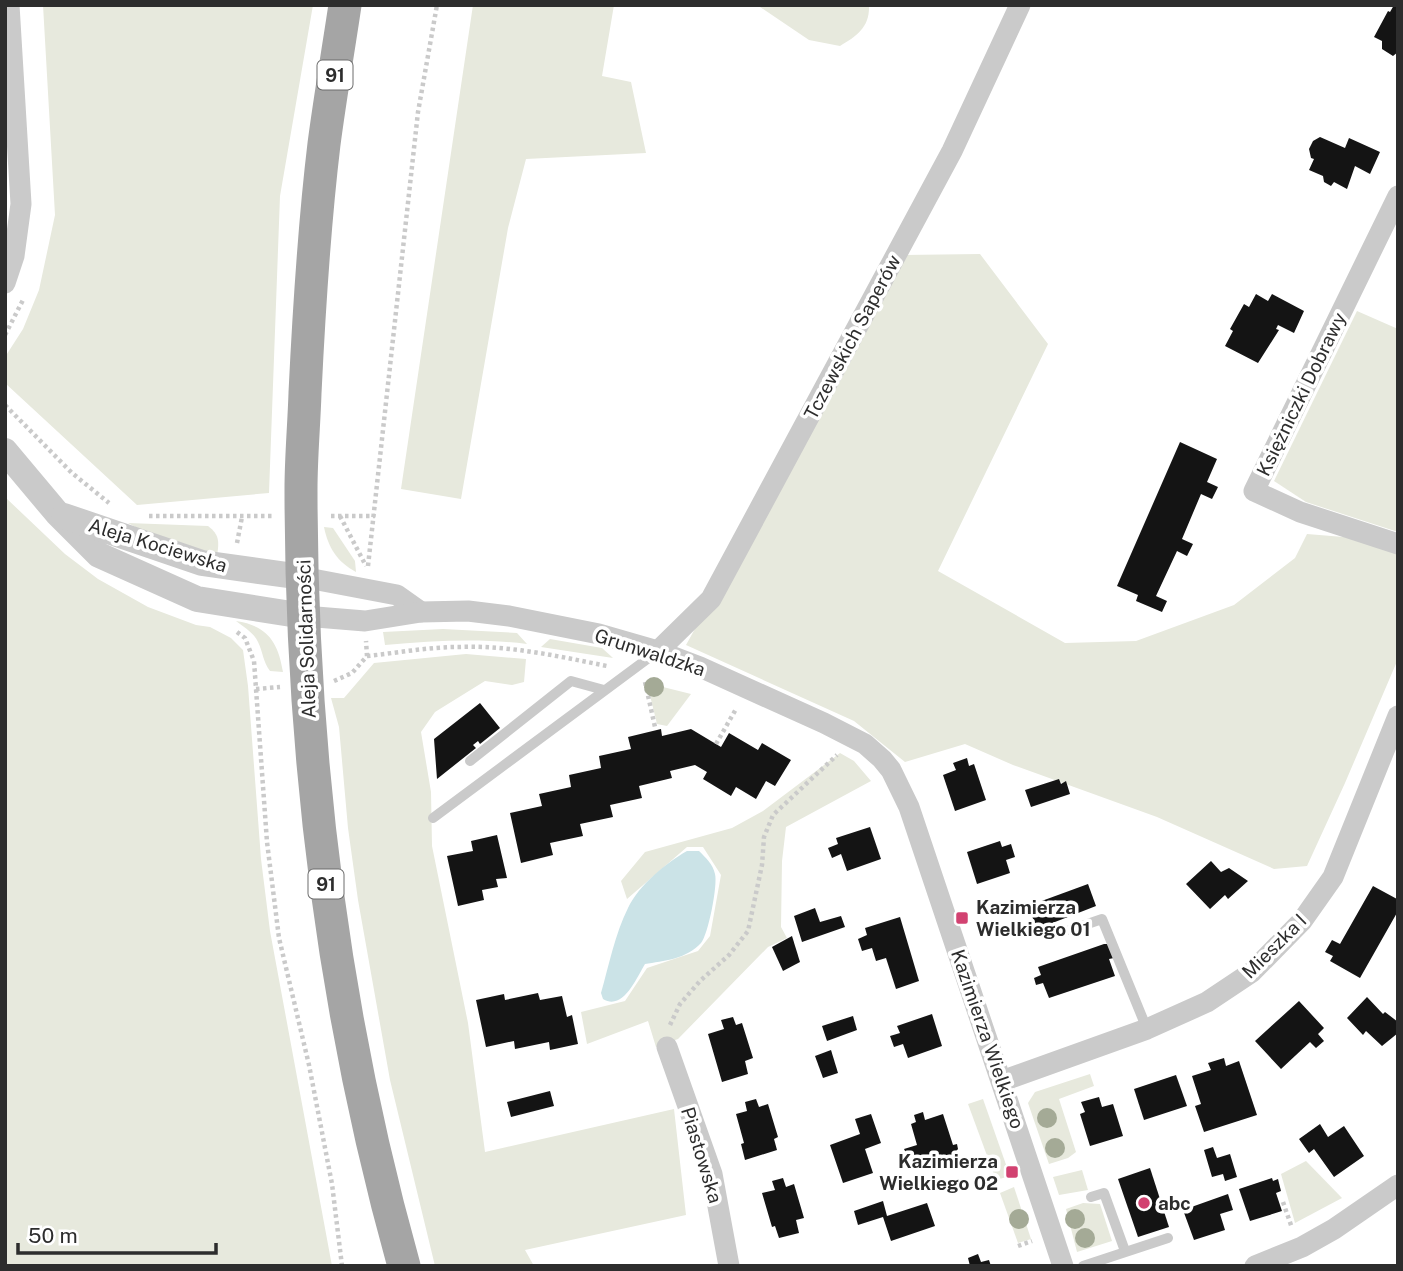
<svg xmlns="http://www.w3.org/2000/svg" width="1403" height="1271" font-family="'Public Sans',sans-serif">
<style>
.green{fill:#e7e9dd}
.water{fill:#cbe3e7}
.building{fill:#141414}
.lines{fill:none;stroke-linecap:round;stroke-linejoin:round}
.path{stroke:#cacaca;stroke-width:4.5;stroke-dasharray:3.5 3.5;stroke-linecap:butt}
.service{stroke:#cacaca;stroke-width:10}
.minor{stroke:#cacaca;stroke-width:21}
.tertiary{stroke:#cacaca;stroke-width:26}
.primary{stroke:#a5a5a5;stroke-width:33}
.tree{fill:#a4aa96}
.poi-dot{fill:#d24271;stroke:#fff;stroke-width:2.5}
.labels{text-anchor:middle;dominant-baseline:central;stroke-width:7;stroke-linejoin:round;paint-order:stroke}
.shield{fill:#fff;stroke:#6c6c6c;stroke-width:2}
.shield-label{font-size:18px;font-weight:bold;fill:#2d2d2d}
.street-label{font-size:19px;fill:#2d2d2d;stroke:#fff}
.poi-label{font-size:19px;font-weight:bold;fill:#2d2d2d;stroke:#fff;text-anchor:start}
</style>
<rect width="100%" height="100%" fill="#fff"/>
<g class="green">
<path d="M43,5H313L280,196L269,493L137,505L5,383V357L23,329L39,290L55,215Z"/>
<path d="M473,5H614L602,76L631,82L646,153L526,159L508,228L461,499L401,489Z"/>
<path d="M757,5H869C870,27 857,36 840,46L809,40Z"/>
<path d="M980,254L1048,344L938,571L1065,643L1136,641L1234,605L1295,558L1307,534L1368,539L1398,555V659L1345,783L1307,866L1274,869L1157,817L1013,765L965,744L905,762L854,721L686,645L903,255Z"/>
<path d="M1357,311L1398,329V532L1306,502L1274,481Z"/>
<path d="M5,497L65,554L98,579L148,607L196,625L210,627L231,638L243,650L248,686L261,859L270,931L332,1266H5Z"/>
<path d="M128,523L208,526C220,535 219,542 217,556L152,536Z"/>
<path d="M324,527L333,528L355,561L356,572C337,562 328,547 324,527Z"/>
<path d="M236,621C268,626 278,642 283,672L270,671C263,662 263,652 258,642C254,633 244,627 236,621Z"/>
<path d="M443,629L517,633L527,644C479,638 433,641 385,645L383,632Z"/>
<path d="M550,639L602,648L613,658L541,647Z"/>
<path d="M466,654L526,659L524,682L512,685L485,681L435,712L421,732L431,792L432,846L468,1023L485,1152L674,1109L686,1215L525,1250L534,1266H435L390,1080L358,900L348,828L339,727L331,698H344L374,663Z"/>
<path d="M647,683L691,694L667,726L657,724Z"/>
<path d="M840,753L854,761L871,781L786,827L782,861L781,927L787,938L768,947L678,1039L656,1047L648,1021L587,1044L581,1012L625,1001L647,968L698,951L710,936L721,875L703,847H687L627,899L621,881L645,852L732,828L763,811Z"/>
<path d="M1090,1074L1094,1086L1059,1099L1076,1152L1068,1158L1049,1164L1028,1103L1035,1092Z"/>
<path d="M983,1099L1010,1176L996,1180L968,1104Z"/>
<path d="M1306,1161L1342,1198L1295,1223L1281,1174Z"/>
<path d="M1082,1170L1088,1190L1059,1195L1053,1177Z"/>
<path d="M1014,1187L1031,1239L1018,1243L1000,1193Z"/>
<path d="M1083,1203L1100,1204L1112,1241L1077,1252L1066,1209Z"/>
</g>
<path class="water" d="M687,851H699C706,858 713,864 715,874C718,885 708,935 701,943C687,959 663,961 645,964C636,979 623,1011 603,999L601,993C609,965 615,934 628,908C639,885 666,863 687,851Z"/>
<g class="building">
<path d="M1394,5H1398V52L1393,56L1382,49V41L1374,37L1388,11L1390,12Z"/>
<path d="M1320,137L1345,148L1349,138L1380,152L1370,174L1355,166L1347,189L1334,182L1331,186L1324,182L1323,176L1309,170L1314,159L1311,158L1309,149L1313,141Z"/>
<path d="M1256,294L1268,301L1272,294L1304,311L1294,333L1278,325L1276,329L1279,330L1258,363L1225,346L1233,331L1230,329L1244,304L1249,307Z"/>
<path d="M1180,442L1217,459L1207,482L1218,487L1212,499L1201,494L1182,539L1193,544L1187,556L1177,551L1156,596L1167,601L1162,612L1136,601L1138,595L1117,586Z"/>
<path d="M480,703L500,728L480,744L478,741L473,745L476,748L437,779L434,739Z"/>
<path d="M661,729L662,736L691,729L721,747L729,733L758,750L762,743L791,760L775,786L766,781L756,799L736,787L731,796L703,779L707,772L695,765L670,771L672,778L639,786L642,798L610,805L613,817L580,824L583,836L550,843L553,855L521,863L510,813L542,806L539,794L571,787L569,775L601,768L599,756L631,749L628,737Z"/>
<path d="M967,758L969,766L974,764L986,800L955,811L943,775L956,770L953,763Z"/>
<path d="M1059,779L1061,784L1066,781L1070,794L1031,807L1025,790Z"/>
<path d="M870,827L881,859L847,871L841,854L832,858L828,848L838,844L836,838Z"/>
<path d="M497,835L507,878L496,879L498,887L482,890L484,900L458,906L447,856L473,851L471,841Z"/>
<path d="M1000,841L1002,847L1011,844L1015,857L1006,860L1010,873L977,884L967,852Z"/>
<path d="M1211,861L1221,872L1229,868L1248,881L1228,899L1225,895L1210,909L1186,884Z"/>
<path d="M1088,884L1096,906L1037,929L1028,906Z"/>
<path d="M1373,886L1397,899L1398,911L1360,978L1330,961L1333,956L1325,952L1332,940L1340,944Z"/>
<path d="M815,908L820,922L841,916L845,927L802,942L794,916Z"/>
<path d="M900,917L919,981L896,989L886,958L876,961L872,948L862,951L858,939L867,935L865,928Z"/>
<path d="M792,936L800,962L783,971L772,947Z"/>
<path d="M1104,944H1110L1114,958L1109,959L1115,976L1049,998L1043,983L1036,985L1034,978L1041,975L1038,967Z"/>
<path d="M538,993L540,1000L562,996L567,1017L572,1015L578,1044L550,1050L549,1042L515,1049L514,1041L486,1047L476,1000L504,994L505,1000Z"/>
<path d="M1367,997L1383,1014L1385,1012L1398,1022V1033L1382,1046L1366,1031L1363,1035L1347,1018Z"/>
<path d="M1299,1001L1324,1028L1318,1034L1324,1041L1316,1048L1310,1042L1281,1069L1255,1041Z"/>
<path d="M932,1014L942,1046L908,1058L903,1044L894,1047L890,1036L900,1033L897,1026Z"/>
<path d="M853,1016L857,1030L827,1041L822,1026Z"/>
<path d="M733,1017L736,1025L742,1023L753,1058L745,1061L748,1074L722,1082L708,1034L724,1029L721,1020Z"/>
<path d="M831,1050L838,1073L823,1078L815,1056Z"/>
<path d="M1224,1058L1226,1066L1239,1061L1257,1115L1204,1132L1195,1106L1201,1104L1192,1076L1211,1070L1208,1063Z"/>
<path d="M1176,1075L1187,1106L1144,1120L1134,1089Z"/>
<path d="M550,1091L554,1106L511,1117L507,1102Z"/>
<path d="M1099,1097L1102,1107L1113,1104L1123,1136L1090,1146L1080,1114L1085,1112L1081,1102Z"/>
<path d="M756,1099L759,1107L768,1104L778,1137L774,1139L777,1150L745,1160L741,1144L744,1143L736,1114L747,1111L745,1102Z"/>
<path d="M923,1112L925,1120L943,1114L953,1145L957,1144L958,1149L952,1156L921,1167L911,1163L904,1149L917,1145L911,1124L916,1122L914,1115Z"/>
<path d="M871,1114L881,1143L865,1149L873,1173L843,1183L830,1145L860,1134L855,1119Z"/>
<path d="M1320,1124L1328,1137L1344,1126L1364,1156L1334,1177L1314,1149L1309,1153L1299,1139Z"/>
<path d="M1213,1147L1217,1158L1230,1154L1237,1177L1225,1181L1223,1174L1212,1177L1204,1150Z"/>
<path d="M1150,1168L1169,1227L1138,1237L1118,1179Z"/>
<path d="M783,1178L786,1187L794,1184L804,1218L796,1220L799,1233L779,1238L775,1226L772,1227L762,1193L775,1190L772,1181Z"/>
<path d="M1272,1178L1273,1181L1278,1179L1281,1191L1276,1193L1282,1211L1250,1221L1239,1189Z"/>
<path d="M1228,1194L1233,1210L1220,1214L1225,1230L1194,1240L1183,1210Z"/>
<path d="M883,1201L887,1216L927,1203L935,1226L891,1241L883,1217L858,1225L854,1211Z"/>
<path d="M978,1254L981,1262L989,1260L991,1266H970L968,1258Z"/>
</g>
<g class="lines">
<g class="path">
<path d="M5,335L24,298"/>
<path d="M5,405L72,473L109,503"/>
<path d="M149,516H273"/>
<path d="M331,516H375"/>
<path d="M340,516L366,566"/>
<path d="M237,543L242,517"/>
<path d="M368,566L418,112L437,5"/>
<path d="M237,632L245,638L254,661L267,842L279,938L309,1065L332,1184L342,1266"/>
<path d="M367,656C397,653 428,647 458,647C509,645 557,656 607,666"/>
<path d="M334,681L352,673L367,656L366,641"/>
<path d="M645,682L655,727"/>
<path d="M256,689L280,687"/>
<path d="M716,744L736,709"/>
<path d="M670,1025L680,1004L700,981L729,955L748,931L762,865L764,837L773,815L837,755"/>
<path d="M1283,1202L1292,1228"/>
<path d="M1018,1246L1032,1241"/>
</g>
<g class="service">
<path d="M470,761L571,681L604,690"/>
<path d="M433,818L658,651"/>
<path d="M1070,930L1102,919L1147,1029"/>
<path d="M1091,1197L1104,1193L1125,1251"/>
<path d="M1083,1266L1168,1238"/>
</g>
<g class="minor">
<path d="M1398,196L1254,491L1300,512L1398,544"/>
<path d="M5,283L14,256L21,204L9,5"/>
<path d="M302,577L397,595L421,612"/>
<path d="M304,616L365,621L421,612L468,611L509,616L599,634L658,651L700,667L824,723L865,744L882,759L891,770L909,807L1063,1266"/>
<path d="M658,651L711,599L952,151L1020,5"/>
<path d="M667,1047L712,1174L729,1266"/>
<path d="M1002,1081L1147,1029L1207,1002L1252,972L1302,921L1333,877L1398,716"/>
<path d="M1255,1266L1302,1247L1334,1229L1398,1185"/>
</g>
<g class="tertiary">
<path d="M5,451L57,513L99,555L197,599L304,616"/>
<path d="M64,516L202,563L302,577"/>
</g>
<path class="primary" d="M345,5C338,52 330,98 324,144C314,227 309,310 305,393C304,425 301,457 301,489C301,751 333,1013 404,1266"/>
</g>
<g class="tree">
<circle cx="654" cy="687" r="10"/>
<circle cx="1047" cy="1118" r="10"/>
<circle cx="1055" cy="1148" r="10"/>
<circle cx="1019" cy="1219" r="10"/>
<circle cx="1075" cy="1219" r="10"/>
<circle cx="1085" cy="1238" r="10"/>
</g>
<g class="poi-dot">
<rect x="955" y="911" width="14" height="14" rx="3.5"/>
<rect x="1005" y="1165" width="14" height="14" rx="3.5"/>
<circle cx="1144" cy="1203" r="7"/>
</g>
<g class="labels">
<g class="shield">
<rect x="317.5" y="60.5" width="35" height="29" rx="5"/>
<rect x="308.5" y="869.5" width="35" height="29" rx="5"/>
</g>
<g class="shield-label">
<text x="335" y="75">91</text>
<text x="326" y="884">91</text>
</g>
<g class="street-label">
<text transform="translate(852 337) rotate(-62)">Tczewskich Saperów</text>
<text transform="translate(1301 394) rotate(-64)">Księżniczki Dobrawy</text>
<text transform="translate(158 545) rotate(17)">Aleja Kociewska</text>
<text transform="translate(306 639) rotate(-92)">Aleja Solidarności</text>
<text transform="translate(650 652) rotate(18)">Grunwaldzka</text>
<text transform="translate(1274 946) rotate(-45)">Mieszka I</text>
<text transform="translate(988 1039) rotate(71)">Kazimierza Wielkiego</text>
<text transform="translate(702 1155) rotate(73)">Piastowska</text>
</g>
<g class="poi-label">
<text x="976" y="907">Kazimierza<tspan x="976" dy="22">Wielkiego 01</tspan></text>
<text x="998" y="1161" text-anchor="end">Kazimierza<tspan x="998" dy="22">Wielkiego 02</tspan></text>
<text x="1158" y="1203">abc</text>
</g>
</g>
<rect width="1403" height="1271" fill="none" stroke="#2d2d2d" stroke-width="14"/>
<path d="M18 1243v10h198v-10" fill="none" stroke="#2d2d2d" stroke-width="3.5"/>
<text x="28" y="1243" font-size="21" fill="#2d2d2d" stroke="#ffffff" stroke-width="5" paint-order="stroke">50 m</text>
</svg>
